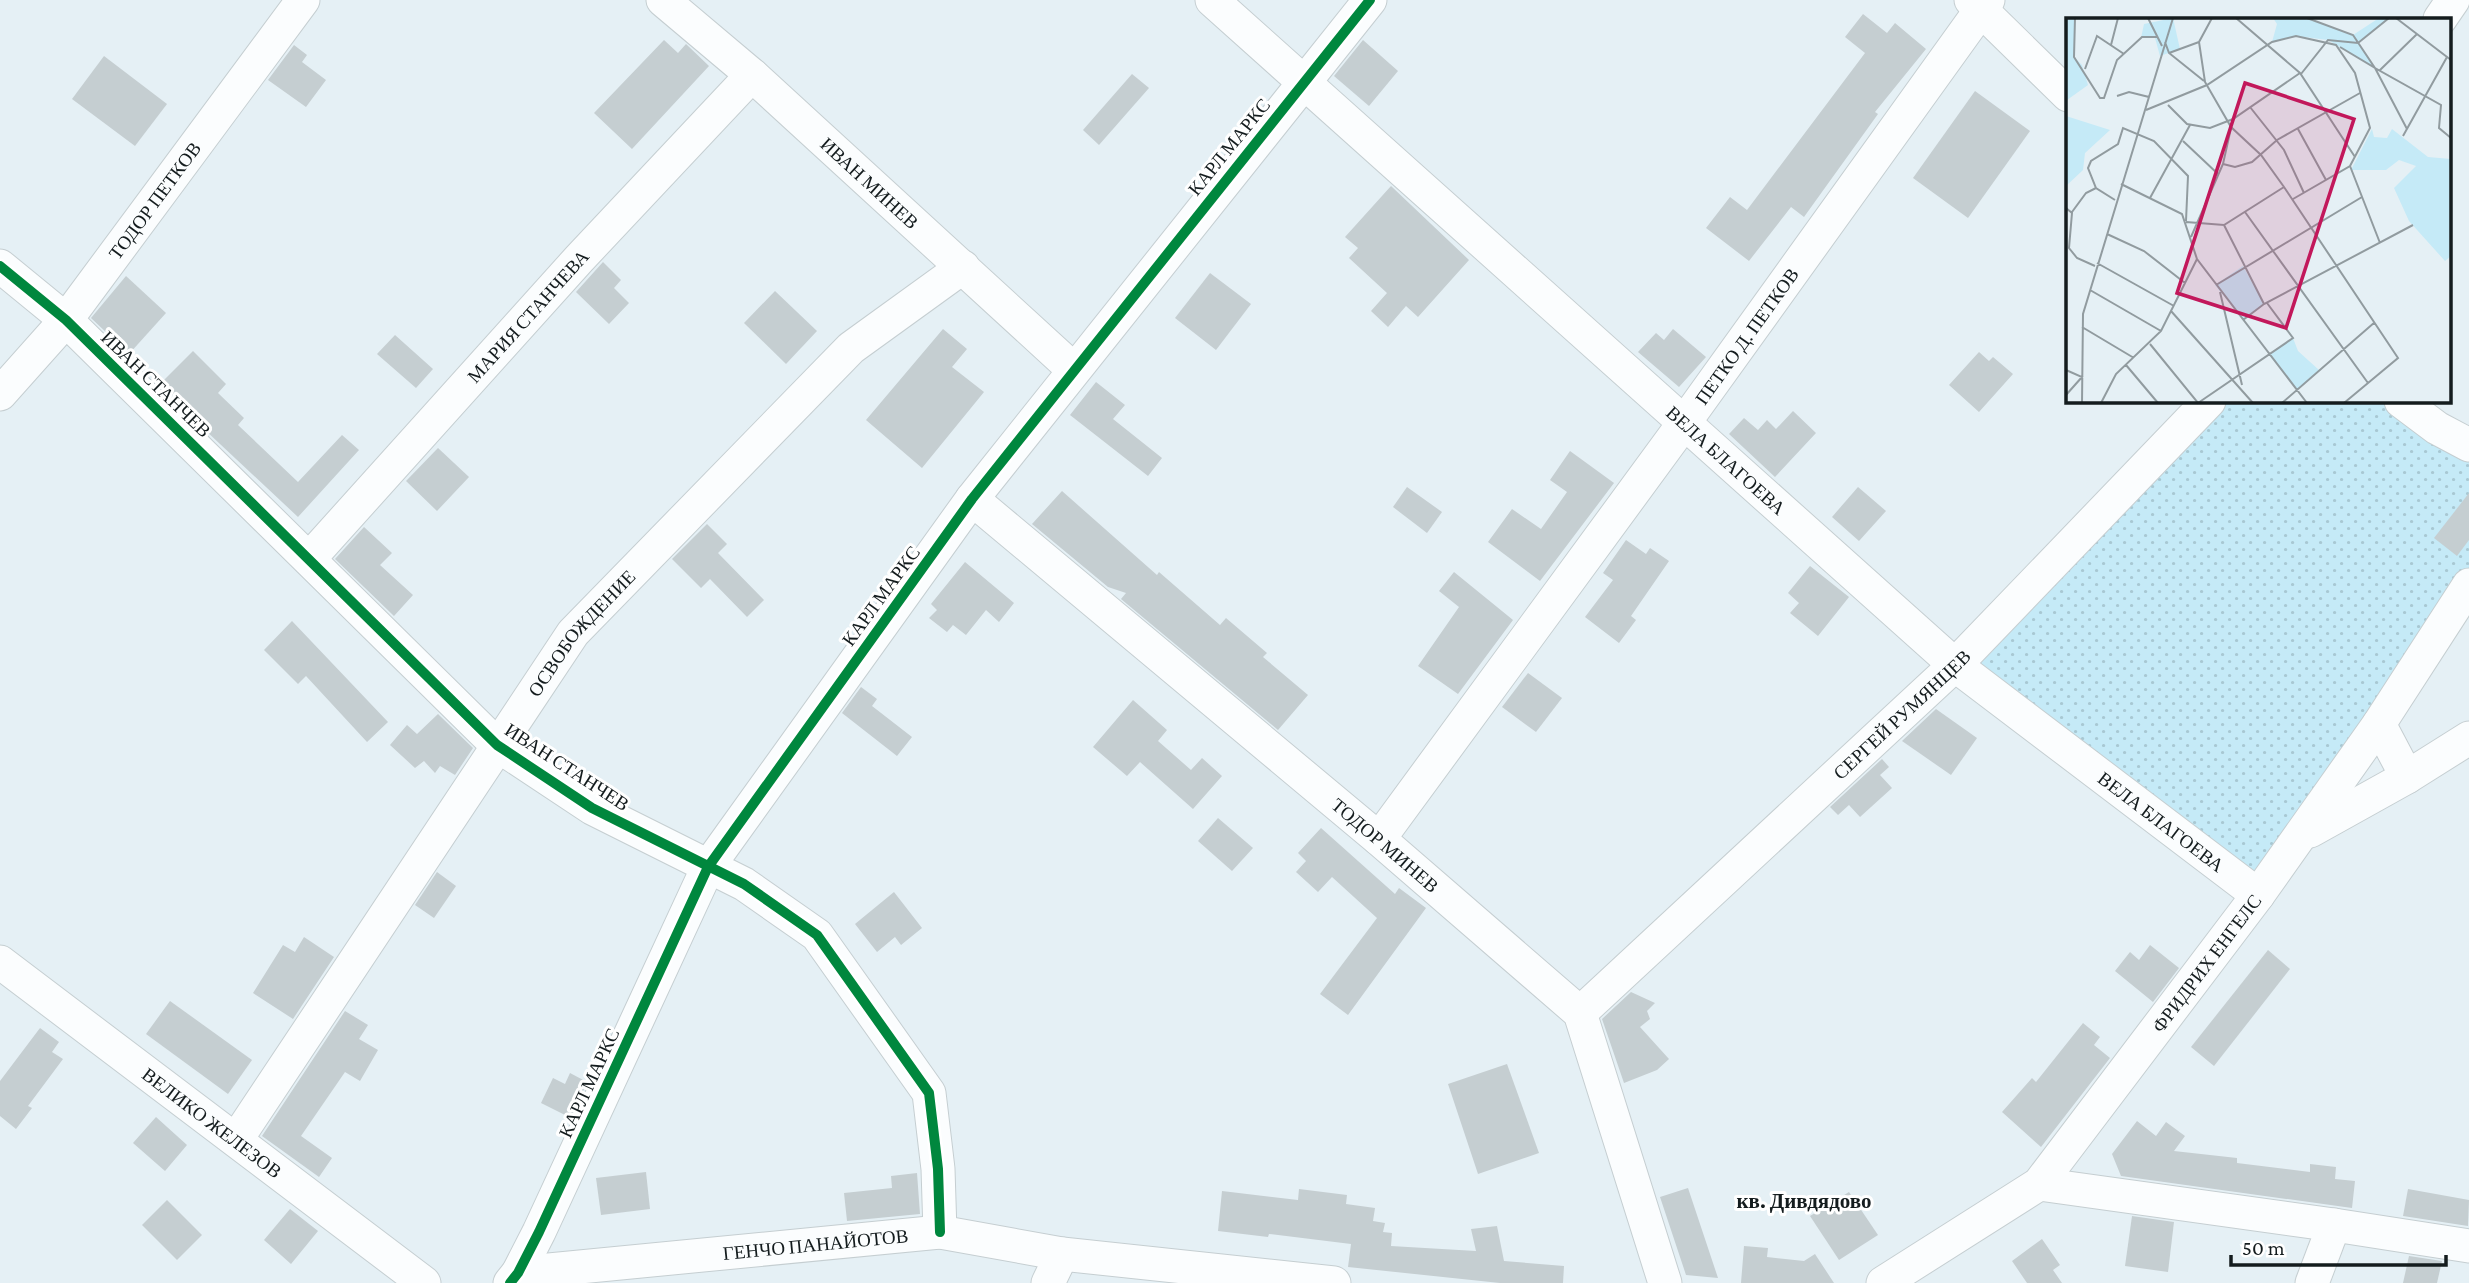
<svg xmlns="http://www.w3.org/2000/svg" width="2469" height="1283" font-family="'Crimson Pro',serif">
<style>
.grass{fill:url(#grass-dots)}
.building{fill:#c5ced1}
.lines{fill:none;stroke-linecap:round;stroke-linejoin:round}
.minor-casing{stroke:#c5ced1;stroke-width:35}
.minor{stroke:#fbfdfe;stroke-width:33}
.cycleway-casing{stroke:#fff;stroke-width:15}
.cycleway{stroke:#00873e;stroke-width:10}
.labels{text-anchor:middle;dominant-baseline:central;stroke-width:6;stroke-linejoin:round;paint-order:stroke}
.street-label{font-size:19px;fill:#141c1e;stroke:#fff}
.neighbourhood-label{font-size:21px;font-weight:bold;fill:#141c1e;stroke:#fff}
.inset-road{fill:none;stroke:#919b9f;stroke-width:2}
.view{fill:#c2185b;fill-opacity:0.15;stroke:#c2185b;stroke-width:3.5}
.inset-edge{fill:none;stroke:#141c1e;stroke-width:3.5}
</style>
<defs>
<pattern id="grass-dots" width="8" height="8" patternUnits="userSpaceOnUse" patternTransform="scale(1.75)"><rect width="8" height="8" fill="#c5eaf7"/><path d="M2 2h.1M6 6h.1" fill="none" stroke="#a8c8d3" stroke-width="1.8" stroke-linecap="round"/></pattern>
</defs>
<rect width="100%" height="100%" fill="#e5f0f5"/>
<path class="grass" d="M2209,401H2415L2469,437V585L2258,895L1955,665Z"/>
<g class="building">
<path d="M1863,14L1887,33L1895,23L1926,49L1875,112L1878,114L1804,217L1791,207L1749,261L1706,228L1730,197L1747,210L1865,53L1845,37Z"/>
<path d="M664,40L678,53L686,44L709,66L632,149L594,113Z"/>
<path d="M1363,40L1398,71L1369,106L1334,76Z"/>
<path d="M294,45L307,55L302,62L326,80L306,107L268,80Z"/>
<path d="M104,56L167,104L135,146L72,99Z"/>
<path d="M1132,74L1149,88L1099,145L1083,130Z"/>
<path d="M1975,91L2030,131L1968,218L1913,178Z"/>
<path d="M1391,186L1469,260L1418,317L1406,306L1388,327L1371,311L1387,293L1349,258L1358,248L1345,237Z"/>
<path d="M603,262L621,280L614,288L629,303L609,324L576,292Z"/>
<path d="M1210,273L1251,304L1216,350L1175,318Z"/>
<path d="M126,276L166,313L129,354L91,318Z"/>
<path d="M775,291L817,331L786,364L744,323Z"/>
<path d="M943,329L967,349L952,367L984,392L922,468L866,420Z"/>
<path d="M1673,329L1706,357L1679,387L1638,352L1656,333L1664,340Z"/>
<path d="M395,335L433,369L416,388L377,354Z"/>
<path d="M193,351L226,384L218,393L244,418L238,425L298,482L342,435L359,450L298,517L204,429L161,383Z"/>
<path d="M1979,352L1989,361L1993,357L2013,374L1979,412L1949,385Z"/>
<path d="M1096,382L1125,405L1113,419L1162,458L1148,476L1070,415Z"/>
<path d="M1793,411L1816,433L1775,477L1729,434L1744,418L1758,430L1767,420L1776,429Z"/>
<path d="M438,448L469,477L437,511L406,481Z"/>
<path d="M1570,451L1614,483L1540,581L1488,542L1512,509L1541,529L1567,492L1550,480Z"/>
<path d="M1407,487L1442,512L1427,533L1393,507Z"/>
<path d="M1858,487L1886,511L1859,541L1832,517Z"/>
<path d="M1062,491L1157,575L1159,572L1220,625L1226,618L1267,653L1263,657L1308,695L1278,730L1121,599L1126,593L1108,587L1032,524Z"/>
<path d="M2469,493V540L2457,556L2434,538Z"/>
<path d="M707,524L727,544L718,553L764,600L747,617L710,579L701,588L672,559Z"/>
<path d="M364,527L392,553L380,565L413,595L394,616L335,559Z"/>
<path d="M1626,540L1646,554L1650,548L1669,561L1631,616L1636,620L1619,643L1585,617L1613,580L1603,573Z"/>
<path d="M965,562L1014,603L999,622L986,610L966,635L953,625L947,632L929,618L937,610L931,604Z"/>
<path d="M1810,566L1849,597L1818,636L1790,613L1799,603L1788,593Z"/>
<path d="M1454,572L1513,620L1458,694L1418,666L1459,607L1439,591Z"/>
<path d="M292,621L388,722L367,742L306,676L298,684L264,650Z"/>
<path d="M1528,673L1562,698L1536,732L1502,707Z"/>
<path d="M861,687L877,699L872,706L912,737L897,756L842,713Z"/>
<path d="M1133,700L1167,730L1158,741L1191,770L1202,758L1222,776L1193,809L1140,762L1127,776L1093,747Z"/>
<path d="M1936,709L1977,738L1951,775L1902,741Z"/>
<path d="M438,714L473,748L455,775L440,766L435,773L424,761L415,768L390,745L407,725L417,734Z"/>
<path d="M1882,759L1889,767L1880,775L1892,788L1860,817L1849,805L1838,815L1830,807Z"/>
<path d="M1218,818L1253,848L1232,871L1198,841Z"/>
<path d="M1321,828L1395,894L1399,888L1426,908L1348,1015L1320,994L1377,918L1332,877L1318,892L1296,872L1306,861L1298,853Z"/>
<path d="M437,872L456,886L434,918L415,905Z"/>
<path d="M894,892L922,928L901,945L895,937L877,952L855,924Z"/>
<path d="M304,937L334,957L293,1019L253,993L283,945L295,952Z"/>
<path d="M2150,945L2179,968L2153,1002L2115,971L2130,952L2139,960Z"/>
<path d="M2268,950L2290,969L2214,1066L2191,1047Z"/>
<path d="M1631,992L1655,1003L1647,1011L1650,1019L1640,1027L1669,1059L1657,1070L1624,1083L1602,1019Z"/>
<path d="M170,1001L252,1060L228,1094L146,1034Z"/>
<path d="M345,1011L368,1025L359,1039L378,1050L360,1081L345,1072L301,1136L332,1158L319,1177L262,1136Z"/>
<path d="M2083,1023L2100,1037L2094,1045L2110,1058L2041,1147L2002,1112L2032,1078L2036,1082Z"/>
<path d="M40,1028L59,1042L52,1052L63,1059L28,1106L32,1108L16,1129L0,1116V1081Z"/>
<path d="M1507,1064L1539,1153L1478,1174L1448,1084Z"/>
<path d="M570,1073L587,1082L571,1118L541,1103L553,1078L565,1084Z"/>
<path d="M156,1117L187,1145L165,1171L133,1143Z"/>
<path d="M2137,1121L2156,1136L2166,1122L2185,1136L2174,1151L2237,1158V1163L2310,1172V1164L2336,1167L2335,1179L2355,1181L2352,1208L2121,1176L2112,1154Z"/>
<path d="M646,1172L650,1209L601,1215L596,1178Z"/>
<path d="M917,1173L920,1214L847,1221L844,1193L892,1188L891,1176Z"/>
<path d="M1688,1188L1718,1278L1686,1275L1660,1197Z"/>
<path d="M1299,1189L1347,1195L1346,1204L1375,1208L1373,1221L1385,1223L1383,1232L1392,1233L1391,1246L1476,1251L1471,1229L1497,1226L1504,1261L1564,1266L1563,1283H1500L1348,1267L1351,1244L1269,1234L1268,1237L1218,1231L1222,1191L1298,1200Z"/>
<path d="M2408,1189L2469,1200L2468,1226L2403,1216Z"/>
<path d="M1849,1192L1878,1235L1839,1260L1810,1216Z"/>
<path d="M167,1200L202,1235L177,1260L142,1225Z"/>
<path d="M290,1209L318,1231L291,1264L264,1240Z"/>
<path d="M2132,1216L2174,1222L2168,1272L2125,1266Z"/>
<path d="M2042,1239L2060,1265L2053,1270L2062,1283H2027L2012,1261Z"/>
<path d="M1744,1246L1768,1248L1767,1257L1804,1261L1815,1254L1834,1283H1741Z"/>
<path d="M2409,1256L2442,1261L2437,1283H2403Z"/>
</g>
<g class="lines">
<defs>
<g id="minor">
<path id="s1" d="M663,0L752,75L1074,370"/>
<path id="s2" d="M1212,0L1955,665L2258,895"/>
<path d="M1971,0L2068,95"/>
<path d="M2440,19L2453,0"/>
<path d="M0,266L66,320L497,745L592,808L744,884L817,935L929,1093L938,1169L940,1232"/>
<path id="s3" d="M0,394L66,320L303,0"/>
<path d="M2401,401L2437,428L2469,445"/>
<path id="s4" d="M972,499L1379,839L1580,1013L1665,1283"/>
<path id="s5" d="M309,559L579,259L752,75"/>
<path d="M2379,724L2407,777"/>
<path d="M2310,831L2407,777L2469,738"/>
<path id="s6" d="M1379,839L1684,423L1988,0"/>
<path id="s7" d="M0,962L424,1283"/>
<path id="s8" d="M1580,1013L1955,665L2209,401"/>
<path id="s9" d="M236,1140L573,633L851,348L963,267"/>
<path d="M2039,1184L2334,1225L2469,1246"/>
<path id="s10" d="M518,1273L940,1232L1062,1254L1334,1283"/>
<path d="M510,1283L518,1273L539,1232L708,867L972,499L1370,0"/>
<path d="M1048,1283L1062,1254"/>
<path id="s11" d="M1883,1283L2039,1184L2258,895L2379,724L2469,585"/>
<path d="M2312,1283L2334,1225"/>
</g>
</defs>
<use href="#minor" class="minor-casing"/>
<use href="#minor" class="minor"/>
<defs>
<g id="cycleway">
<path d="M0,266L66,320L497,745L592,808L744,884L817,935L929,1093L938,1169L940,1232"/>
<path d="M510,1283L518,1273L539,1232L708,867L972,499L1370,0"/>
</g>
</defs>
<use href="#cycleway" class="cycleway-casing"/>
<use href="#cycleway" class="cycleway"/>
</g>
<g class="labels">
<g class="street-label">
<text transform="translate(1229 147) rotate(-51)">КАРЛ МАРКС</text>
<text stroke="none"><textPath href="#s1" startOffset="276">ИВАН МИНЕВ</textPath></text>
<text stroke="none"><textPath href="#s3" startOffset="248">ТОДОР ПЕТКОВ</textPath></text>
<text stroke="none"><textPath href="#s5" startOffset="327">МАРИЯ СТАНЧЕВА</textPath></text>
<text stroke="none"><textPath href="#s6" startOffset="623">ПЕТКО Д. ПЕТКОВ</textPath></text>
<text transform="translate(156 384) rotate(44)">ИВАН СТАНЧЕВ</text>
<text stroke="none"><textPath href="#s2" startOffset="690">ВЕЛА БЛАГОЕВА</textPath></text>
<text transform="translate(881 596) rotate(-54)">КАРЛ МАРКС</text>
<text stroke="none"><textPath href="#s9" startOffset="614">ОСВОБОЖДЕНИЕ</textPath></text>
<text stroke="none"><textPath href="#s8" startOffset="439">СЕРГЕЙ РУМЯНЦЕВ</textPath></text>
<text transform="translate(567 767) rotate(33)">ИВАН СТАНЧЕВ</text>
<text stroke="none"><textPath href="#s2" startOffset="1256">ВЕЛА БЛАГОЕВА</textPath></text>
<text stroke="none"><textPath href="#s4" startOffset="539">ТОДОР МИНЕВ</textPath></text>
<text stroke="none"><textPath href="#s11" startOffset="462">ФРИДРИХ ЕНГЕЛС</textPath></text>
<text transform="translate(589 1083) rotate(-65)">КАРЛ МАРКС</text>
<text stroke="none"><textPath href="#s7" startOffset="266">ВЕЛИКО ЖЕЛЕЗОВ</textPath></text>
<text stroke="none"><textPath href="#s10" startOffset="299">ГЕНЧО ПАНАЙОТОВ</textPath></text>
</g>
<g class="neighbourhood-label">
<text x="1804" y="1201">кв. Дивдядово</text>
</g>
</g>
<g transform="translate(2066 18)">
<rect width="385" height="385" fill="#e5f0f5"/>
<path d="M107,0L114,31L94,38L89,20H75L78,6ZM207,0H241L287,17L313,0H323L292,25L309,50L262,22L230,18L206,24L211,6ZM306,111L308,119L321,120L326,111L362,139L385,141V238L379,243L343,203L328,170L350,148L333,142L320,152H285ZM177,248L198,286L177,302L149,267ZM227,320L232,333L253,352L231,372L203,337Z" fill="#c5eaf7"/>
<path d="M0,0H9L8,39L16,47L22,67L1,82ZM0,98L44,112L19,135L17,152L0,168Z" fill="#c5eaf7"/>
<path class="inset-road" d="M9,0L8,39L34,80H38L51,42L76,19H92M82,0L96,28M146,0L133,24L139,64L165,109L195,137L218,169L332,340L278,385M170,0L234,55L289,139M241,0L287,17L309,50L375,87L373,110L385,120M330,0L385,42M99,24L103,35L138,63M45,27L52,0M274,29L309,50L341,111M103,35L133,24M19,51L31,18L58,36M313,53L351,16M235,56L262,22L292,25L323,0M51,78L63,74L83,79M102,87L121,106L144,110L167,101L234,55M184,89L218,132L238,175M80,92L141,67L206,24L230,18L270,27L289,55L304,110L284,148L227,181M232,111L260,162M337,118L381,39M117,123L152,156M157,146L169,149L186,144L211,122L294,75M284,148L314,225M55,166L116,196L131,241L241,385M84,180L124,107M49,182L30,170L22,150L25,143L52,126L57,110L88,123L122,158L120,203M0,190L6,195L3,230L11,240L29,248M6,194L20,175L30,170M179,194L302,365M120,204L158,207L218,169M158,207L198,286M41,216L78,233L119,265M125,219L157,146L165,110M31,245L108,288M150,267L296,179M24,272L95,313M154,274L176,367M105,293L187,385M177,302L198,286L347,207M16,309L68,340M84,326L132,385L227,320L201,285M60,347L92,385M0,352L16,359L0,377M16,385L17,296L107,0M35,385L50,356L95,313L131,241M216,385L309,304"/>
<path class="view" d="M179,65L288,101L220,310L111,275Z"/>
<rect width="385" height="385" class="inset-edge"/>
</g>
<path d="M2231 1255v10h215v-10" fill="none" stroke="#141c1e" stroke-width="3.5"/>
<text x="2242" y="1255" font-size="21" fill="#141c1e" stroke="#ffffff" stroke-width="5" paint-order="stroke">50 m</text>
</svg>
